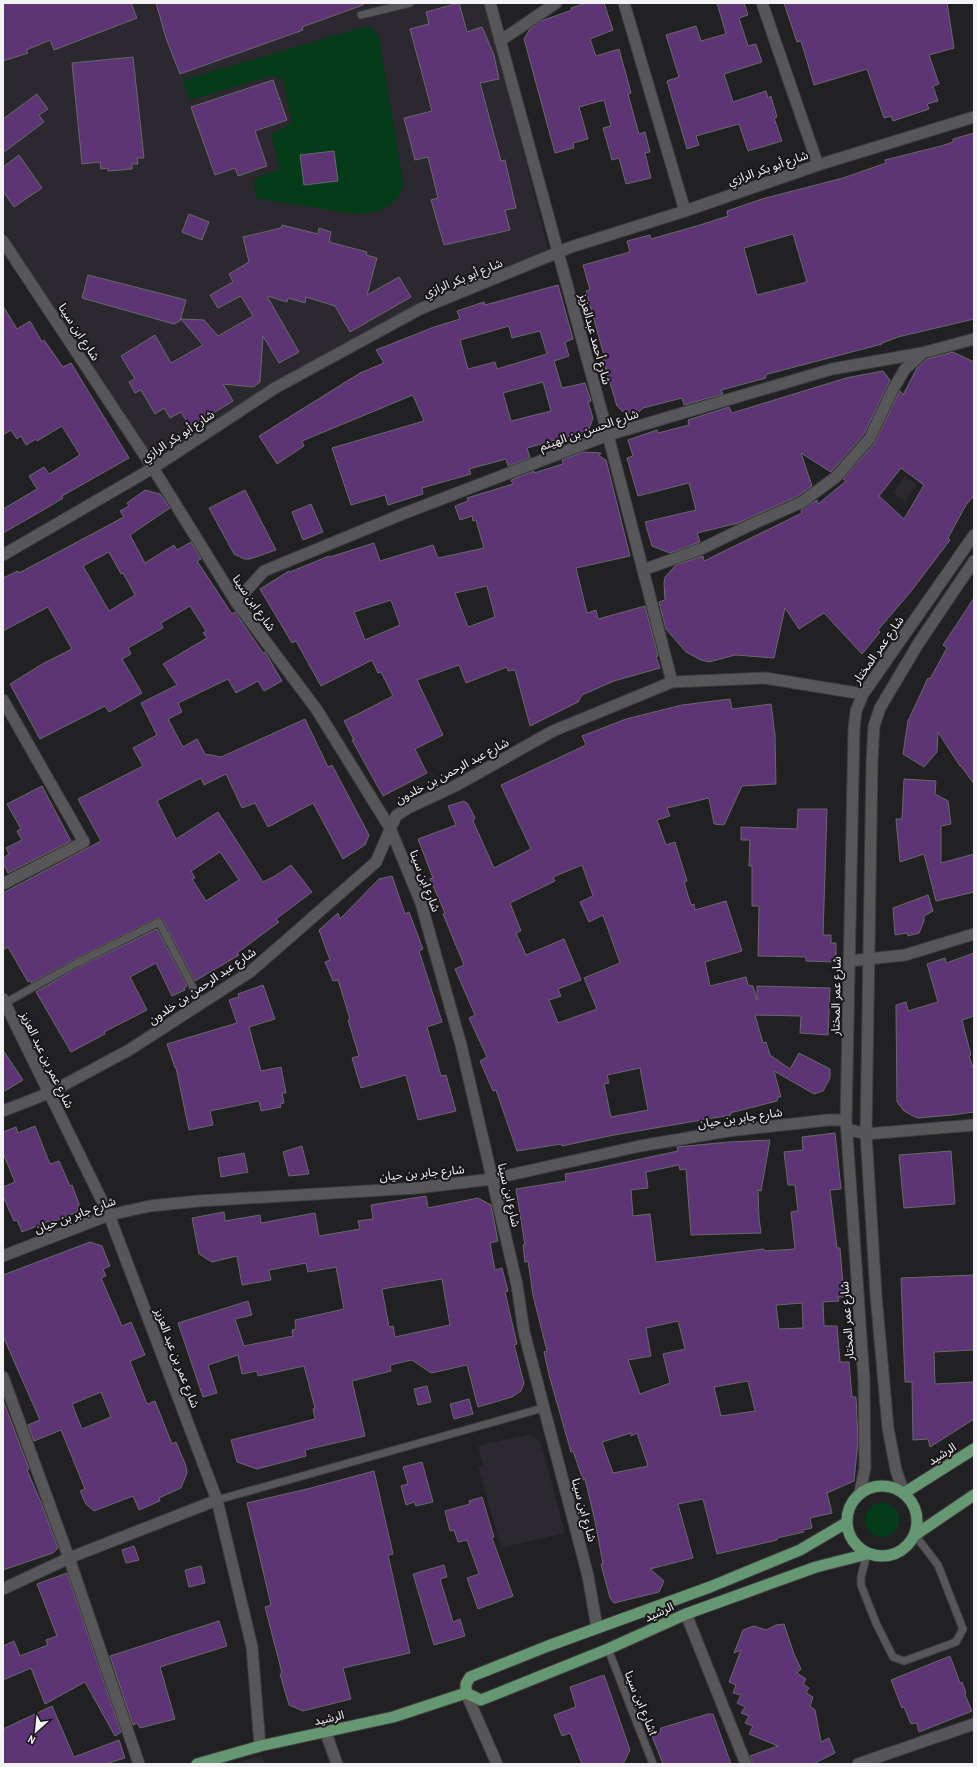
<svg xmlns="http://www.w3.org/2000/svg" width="977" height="1767" font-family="'Archivo Narrow','Noto Sans Arabic',sans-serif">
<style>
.built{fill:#2c282f}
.green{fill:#043c1a}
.building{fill:#5d3575;stroke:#69686b;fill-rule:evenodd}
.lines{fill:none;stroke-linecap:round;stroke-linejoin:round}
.service-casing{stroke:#3e3c3e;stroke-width:9}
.minor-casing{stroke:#3e3c3e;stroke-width:13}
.secondary-casing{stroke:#3e3c3e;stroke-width:13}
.primary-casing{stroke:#3e3c3e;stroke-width:13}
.service{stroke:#575659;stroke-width:7}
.minor{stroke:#575659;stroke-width:11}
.secondary{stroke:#575659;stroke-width:11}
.primary{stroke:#649772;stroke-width:11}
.labels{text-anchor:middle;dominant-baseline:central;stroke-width:4;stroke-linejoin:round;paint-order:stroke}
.street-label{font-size:12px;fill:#f3f2f4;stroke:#181619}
</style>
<rect width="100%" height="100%" fill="#212022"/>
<g class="built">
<path d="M3,3H484L509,94L548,249L422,302L165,454L149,451L3,229Z"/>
<path d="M905,476L917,484L905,501L893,492Z"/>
<path d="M527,1435H532L541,1443L565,1533L501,1548L478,1467L483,1465L478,1446Z"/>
<path d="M262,1755L265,1764H232Z"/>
</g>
<g class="green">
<path d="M364,27L372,28L379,38L404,186C395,208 378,213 355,214L256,198L254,179L280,169L271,134L292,123L283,79L271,76L190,100L183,80Z"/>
<circle cx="882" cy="1520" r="17"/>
</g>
<g class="building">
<path d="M3,3H131L137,18L54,50L50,40L26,50L28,53L3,61Z"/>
<path d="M156,3H363V5L302,27L303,30L180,74L166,38Z"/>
<path d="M459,3L467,32L482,27L494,55L499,79L480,83L501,161L505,160L516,208L505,210L510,230L444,245L431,200L438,198L428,157L415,160L404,118L432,111L410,29L429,24L426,12Z"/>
<path d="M586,3H604L613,30L590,39L596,56L619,49L631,93L628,94L639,134L645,132L650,152L645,153L651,178L626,184L619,158L612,160L603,128L611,126L604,100L579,107L588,139L573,143L574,148L555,153L524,39L530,29L541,21L572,10L571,8Z"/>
<path d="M717,3H744L748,15L739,18L748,46L756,44L762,62L724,74L733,102L766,91L768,98L771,96L777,117L774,118L782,141L748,151L739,124L696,136L699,145L687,149L667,81L679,77L666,35L696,26L701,41L726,34Z"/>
<path d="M784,3H947L954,48L929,55L939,84L933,86L938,101L927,104L929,109L893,121L891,116L884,118L867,69L814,85L801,41L797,42Z"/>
<path d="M133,57L144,158H137L138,164H132V169L108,171V168L101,169L100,162L82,164L72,63Z"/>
<path d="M273,80L287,120L255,131L267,166L238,176L235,168L215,175L191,107Z"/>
<path d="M37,94L48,109L39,115L44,122L3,153V119Z"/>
<path d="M974,133V319L898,337L882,343V344L768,374L765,376L766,378L721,390L723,394L684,405L682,398L643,408L638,413H628L622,411L617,406L603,360L605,359L586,291L590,290L583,265L630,252L627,241L650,235L651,239L700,225L728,216L727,211L762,199L843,178L886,163L885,160L941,146L953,142V139ZM793,234L807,282L757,295L744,248Z"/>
<path d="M334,151L338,181L304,185L300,155Z"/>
<path d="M19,155L42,188L14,207L3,191V167Z"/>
<path d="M189,214L209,222L202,240L182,232Z"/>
<path d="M282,225L318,234L319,228L331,232L329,242L367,252L366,255L377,258L367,295L399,277L411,297L350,332L335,306L306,297L305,303L288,298L287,302L267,296L299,352L279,363L263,336L260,382L253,387L223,384L233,401L190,427L181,412L170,418L164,408L155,414L141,390L135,393L129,382L135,379L121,356L155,335L171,363L203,345L181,319L204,320L218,336L253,316L241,296L218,308L210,295L233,282L229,274L249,262L243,237L281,228Z"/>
<path d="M88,275L186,300L180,321L174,324L82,298Z"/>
<path d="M558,285L573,339L565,342L569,356L554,361L562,388L585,383L591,401L588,402L593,418L589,429L560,446L558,447L556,440L527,448L530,458L508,466L506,459L469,469L471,474L422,488L423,494L388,505L385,495L351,505L332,448L424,421L413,395L302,441L304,446L277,464L259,436L360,373L384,363L376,350L434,327L460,319L457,311L484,302L485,305ZM509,326L512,338L540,331L547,354L497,369L495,362L468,369L460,340ZM543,382L551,411L511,421L503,393Z"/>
<path d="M3,306L17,329L30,321L42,342L44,340L63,367L71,363L129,458L62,496L63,498L45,509L3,533V509L37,489L29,476L44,467L49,474L80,455L62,426L37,441L36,439L26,445L21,436L17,439L11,430L3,435Z"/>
<path d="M953,352L974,362V496L966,505L948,538L950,540L912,590L878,630L880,632L862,654L824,613L799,629L785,608L774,658L735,655L709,662L701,660L686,652L666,629L659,602L665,600L664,583L665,577L676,565L703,556L704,561L802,513L801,510L817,500L818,504L846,481L843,479L875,443L898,394L900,391L903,395L917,368L927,359ZM901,468L924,485L904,519L879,496Z"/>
<path d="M883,371L890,380L864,434L831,472L801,453L812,486L798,496L738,523L697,533L700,542L670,553L652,546L645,522L696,510L689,483L638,496L627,458L633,456L628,440L657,430L658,433L689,425L688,420L729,407L732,413L846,378Z"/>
<path d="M583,452L601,453L599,456L606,460L630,556L576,568L587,613L596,610L598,619L645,606L658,656L656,657L660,668L614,681L582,695L578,702L530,726L515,670L508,671L507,667L466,683L459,665L417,680L443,735L415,749L427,773L383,796L352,740H354L344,721L393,696L381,672L378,673L372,660L321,686L296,641L292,643L260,589L289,571L290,572L329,556L330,557L374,543L380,561L433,545L438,558L484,548L476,520L473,521L472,516L460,520L455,506L468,501L467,498L513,484L511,480L534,471V473L563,464L562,460ZM487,586L495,617L468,627L455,593ZM391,600L400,625L365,640L354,612Z"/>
<path d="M145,490L160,494L170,508L130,535L145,563L174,545L177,550L191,542L201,559L197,561L232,614L235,612L263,653L265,652L282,681L264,691L258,681L236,693L228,679L178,703L182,712L168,719L183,747L197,739L205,754L221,757L305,719L328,767L332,765L369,835L365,845L343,859L313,803L268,827L255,803L242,808L226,774L204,785L201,778L157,801L176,839L218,812L263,882L275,876L291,865L312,892L276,919L279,922L237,953L239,955L195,981L163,920L159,917L73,960L31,983L30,980L28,982L8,947L3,950V893L101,841L78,799L143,766L133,748L157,735L141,703L177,685L163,664L207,638L203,633L206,631L190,606L161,623L163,628L128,648L131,654L122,659L142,693L109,712L105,706L40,739L10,684L44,663L72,649L48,607L3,631V578L18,571L19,573L124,517L120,511L129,506L127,503ZM109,552L121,574L123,573L135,595L109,611L83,566ZM220,852L239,880L206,901L192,879L195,878L191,871Z"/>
<path d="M245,490L276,550L250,559H244L234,554L209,508Z"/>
<path d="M311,504L323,532L303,540L292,512Z"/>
<path d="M974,598V784L961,766H960L938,732L937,752L924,767L903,754L908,721L928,678L930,679L947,648L943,645Z"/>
<path d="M730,699L732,709L771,704L775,735L776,784L742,786L724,825L714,824L709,798L667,808L670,816L657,820L666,845L675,842L687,881L684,882L691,905L694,904L695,910L726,901L742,951L705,962L710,986L746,977L748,985L753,986L757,1000V986L830,988L828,1035L800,1033L801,1016L755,1015L763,1043L766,1042L770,1055L790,1069L799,1053L830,1069V1078L823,1091L814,1094L774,1071L781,1097H778L777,1101L730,1113L731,1115L614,1135L562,1146L561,1144L517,1151L496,1090L493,1091L480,1061L487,1057L469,1018L475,1015L455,969L464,965L443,914L445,913L430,879L433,878L418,839L456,825L448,806L464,801L468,804L475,818L473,821L494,868L531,849L501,785L586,745L582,736L626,719L682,705ZM582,865L593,896L580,902L589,922L603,915L620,963L584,978L597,1009L558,1023L549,1000L561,996L558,989L581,980L564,939L526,955L516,933L521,931L510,903L555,881L553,877ZM640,1068L648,1110L611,1117L604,1084L609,1083L607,1075Z"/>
<path d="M904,779L936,781L935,794L948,801L951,824L941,826V863L974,854V892L936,901L924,854L900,862L896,819H902Z"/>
<path d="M42,786L71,841L8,873L3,863V858L9,854L6,848L22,840L17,831L21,829L7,804Z"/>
<path d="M798,809H827L823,935H831V943H836V962L806,961V957L758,956L759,906H752V866H749L750,840H741V827L797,829Z"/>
<path d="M392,876L405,914L409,912L423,949L419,951L442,1022L427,1027L441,1076L446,1075L456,1111L418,1120L406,1075L361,1088L352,1058L359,1056L348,1020L350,1019L338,980L333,981L325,962L330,960L319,930L338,913L340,919L379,879Z"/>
<path d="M928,895L933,911L924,916V921L919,933L908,936L907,933L895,935L893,908Z"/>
<path d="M157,929L187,986L184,988L185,990L172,996L156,963L130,977L147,1010L104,1032L105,1034L71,1052L36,992L77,968Z"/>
<path d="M974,953V1016L962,1020L971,1055L969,1056L974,1071V1112L952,1115L918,1118L913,1116L904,1111L897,1102L896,1005L906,1002L908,1011L938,1002L927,964L945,958L946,963Z"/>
<path d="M263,985L275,1019L249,1027L261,1071L281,1067L286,1093H282L284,1103L280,1104L281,1107L261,1111L259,1101L210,1111L213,1125L189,1130L176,1068H175L167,1044L237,1023L229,1000L239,997L238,994Z"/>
<path d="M3,1050L23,1080L3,1092Z"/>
<path d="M35,1126L50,1164L59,1161L70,1186L72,1185L79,1204L77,1212L50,1223L49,1221L22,1232L17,1220L14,1221L3,1196V1187L15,1182L3,1153V1132L16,1127L18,1133Z"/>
<path d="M835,1133L841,1189L830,1190L837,1248H840L844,1297H838L839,1301L823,1302L824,1326H837L840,1362H849L852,1397H856L858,1441L854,1481L827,1493L832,1513L810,1518L812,1528L803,1530L804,1532L777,1538V1540L717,1554L703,1499L678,1504L693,1558L650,1569L664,1581L659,1592L614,1603L610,1598L601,1564H603L595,1521L585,1479L583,1480L573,1451L571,1452L549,1375L544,1352L547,1351L533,1295L528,1261L525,1262L523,1245H525L516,1189L566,1181L565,1174L594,1169L678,1151L677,1147L729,1142L770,1140L761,1191L758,1190L759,1218L761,1233L691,1235L686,1169L680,1170L679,1165L646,1172L648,1188L631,1190L633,1216L650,1214L656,1262L764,1249L765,1251L795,1249L791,1212L798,1211L795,1185H788L784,1152L803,1150L802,1137ZM802,1303L803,1328L779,1329L776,1305ZM678,1321L685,1349L663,1354L670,1383L640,1394L628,1360L651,1356L646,1328ZM748,1381L755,1411L721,1416L714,1387ZM631,1433V1436L637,1433L648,1466L613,1473L602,1442Z"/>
<path d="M302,1146L309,1174L289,1176L283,1152Z"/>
<path d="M951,1151L955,1204L904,1208L899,1155Z"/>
<path d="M244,1153L248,1172L221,1177L218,1158Z"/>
<path d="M426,1196L428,1208L478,1198L491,1205L498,1241L490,1243L495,1270L502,1268L508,1291L505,1292L517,1344L514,1345L524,1383L521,1391L512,1397L478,1407L467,1365L431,1373L412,1360L390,1365L391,1371L352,1381L365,1436L305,1450L306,1456L257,1469L237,1462L231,1440L315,1419L313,1409L315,1408L304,1366L258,1376L257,1371L242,1374L238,1355L208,1365L217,1393L203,1397L178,1323L248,1301L252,1315L235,1319L244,1346L293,1336L292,1330L296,1329L295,1320L344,1309L336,1267L308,1272L306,1263L269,1270L271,1280L242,1285L237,1256L212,1262L199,1254L192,1218L224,1212L225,1221L260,1215L261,1223L315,1213L319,1236L360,1229L358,1221L373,1219L371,1205ZM442,1279L450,1325L395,1337L393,1326L389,1327L382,1289Z"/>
<path d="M90,1242L102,1246L110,1266L103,1269L106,1276L101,1278L122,1326L131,1322L145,1355L130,1361L147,1404L155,1401L172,1444L176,1442L186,1466L187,1473L181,1488L159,1498L160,1501L139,1510L133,1496L94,1511L86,1504L80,1491L85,1489L61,1430L34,1441L28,1425L40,1420L3,1336V1275ZM101,1392L111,1417L82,1429L72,1404Z"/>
<path d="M974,1275V1350L934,1352L935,1384L974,1382V1419L930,1447L928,1439L913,1440L912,1382H905L901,1278Z"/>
<path d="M427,1386L431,1402L418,1405L414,1389Z"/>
<path d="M469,1399L473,1414L454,1419L450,1404Z"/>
<path d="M3,1400L29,1469L27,1470L42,1505L58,1548L53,1553L3,1570Z"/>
<path d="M422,1462L433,1502L416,1506L414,1502L406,1505L401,1486L408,1484L403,1467Z"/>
<path d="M374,1471L393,1554L388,1555L410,1653L343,1668L351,1699L303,1711L289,1705L280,1674L282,1673L265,1607L271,1605L247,1503L311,1488Z"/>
<path d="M482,1497L494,1537L492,1538L513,1596L478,1609L467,1578L479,1574L467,1540L458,1542L454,1530L450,1531L445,1511L470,1504L469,1501Z"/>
<path d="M134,1546L139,1560L126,1563L122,1550Z"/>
<path d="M444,1565L447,1577L440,1579L453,1622L460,1619L465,1636L434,1645L413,1574Z"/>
<path d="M201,1566L205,1583L189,1587L185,1570Z"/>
<path d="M67,1573L121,1732L115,1736L85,1682L45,1704L31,1668L3,1680V1646L14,1641L20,1656L48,1645L46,1640L57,1636L37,1584Z"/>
<path d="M219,1621L227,1646L160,1667L175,1719L140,1728L137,1723L133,1725L110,1656Z"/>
<path d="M784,1624L794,1654L801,1669L797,1673L806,1679L803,1684L809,1688L806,1693L813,1697L810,1706L815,1710L821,1742L829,1738L835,1753L813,1764H753L750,1756L778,1746L749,1734L753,1726L745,1723L749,1716L741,1713L745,1707L737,1703L741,1695L733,1693L736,1685L729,1682L741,1650L734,1653L743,1630L754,1626L766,1630L776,1625Z"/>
<path d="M950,1656L960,1683L962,1682L966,1693L965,1695L972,1711L919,1732L917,1723L911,1724L904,1707L902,1708L891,1680Z"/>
<path d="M604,1675L630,1750L623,1764H582L570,1733L562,1736L554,1715L576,1707L570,1687Z"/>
<path d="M52,1706L74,1757L119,1740L125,1758L105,1764H3V1729Z"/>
<path d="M708,1714H713L731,1764H663L652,1736L660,1733L661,1728Z"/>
</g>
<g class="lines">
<defs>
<g id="service">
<path d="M361,15L410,3"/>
<path d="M5,1003L75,964L159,922L201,1003"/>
<path d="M217,1500L543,1408"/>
<path d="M867,1554L861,1577V1585L876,1623L893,1657L904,1661L956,1642L963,1629L938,1565L915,1535"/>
<path d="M608,1649L653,1764"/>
</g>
<g id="minor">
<path d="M490,3L608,435L672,682"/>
<path d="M624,3L685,211"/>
<path d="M762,3L818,165"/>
<path d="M500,41L556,3"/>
<path d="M3,241L153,468L236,602L317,710L390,828L421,903L461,1045L517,1285L524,1332L588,1576L597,1628"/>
<path d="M3,555L153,468L275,388L420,309L571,247L685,211L818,165L974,117"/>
<path d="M643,570L701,549L748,526L802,502L836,477L870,438L892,391L905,369L922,354"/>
<path d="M236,602L264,571L405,513L608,435L832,369L922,353L974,339"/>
<path d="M3,700L84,842L3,884"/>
<path d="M849,961L905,955L974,934"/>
<path d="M3,999L109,1215L217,1500L252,1647L260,1746"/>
<path d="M3,1111L49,1093L129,1050L250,972L376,862L396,816L408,808L457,785L553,731L672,682L765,678L863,694"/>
<path d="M847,1129L866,1134L974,1125"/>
<path d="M3,1256L109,1215L150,1206L198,1201L417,1188L492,1179L640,1146L728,1131L828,1120H846"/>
<path d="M3,1377L69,1558L139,1764"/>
<path d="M3,1589L69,1558L217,1500"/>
<path d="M686,1614L746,1764"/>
<path d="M466,1693L497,1764"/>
<path d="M326,1733L337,1764"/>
<path d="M858,1764L974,1724"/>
</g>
<g id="secondary">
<path d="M860,1492L865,1468L864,1380L846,1120L854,729L856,711L863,694L974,535"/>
<path d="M904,1493L896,1470L888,1428L876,1295L866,1134L872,761L874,726L880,708L918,644L974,561"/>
</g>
<g id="primary">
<circle cx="882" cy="1521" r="35"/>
<path d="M904,1493L974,1449"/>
<path d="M915,1535L974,1495"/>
<path d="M466,1693V1684L470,1677L548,1646L710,1587L800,1550L846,1523"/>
<path d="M197,1764L260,1746L393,1717L466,1693L481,1700L608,1649L686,1614L816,1567L867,1554"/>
</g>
</defs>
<use href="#service" class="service-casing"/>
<use href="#minor" class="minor-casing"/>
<use href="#secondary" class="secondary-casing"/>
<use href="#primary" class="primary-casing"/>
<use href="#service" class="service"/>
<use href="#minor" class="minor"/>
<use href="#secondary" class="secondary"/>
<use href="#primary" class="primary"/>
</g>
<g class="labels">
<g class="street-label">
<text transform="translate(768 168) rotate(-19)">شارع أبو بكر الرازي</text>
<text transform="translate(463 278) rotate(-22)">شارع أبو بكر الرازي</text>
<text transform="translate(79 332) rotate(57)">شارع ابن سينا</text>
<text transform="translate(595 339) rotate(75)">شارع أحمد عبدالعزيز</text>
<text transform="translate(589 430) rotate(-19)">شارع الحسن بن الهيثم</text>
<text transform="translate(178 436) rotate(-33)">شارع أبو بكر الرازي</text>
<text transform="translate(254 603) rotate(55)">شارع ابن سينا</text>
<text transform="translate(878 650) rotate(-55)">شارع عمر المختار</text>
<text transform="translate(452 771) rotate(-28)">شارع عبد الرحمن بن خلدون</text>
<text transform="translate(425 881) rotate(69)">شارع ابن سينا</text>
<text transform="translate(202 986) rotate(-34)">شارع عبد الرحمن بن خلدون</text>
<text transform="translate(836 996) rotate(-89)">شارع عمر المختار</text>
<text transform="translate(47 1060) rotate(64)">شارع عمر بن عبد العزيز</text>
<text transform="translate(740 1118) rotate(-8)">شارع جابر بن حيان</text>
<text transform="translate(422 1173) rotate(-5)">شارع جابر بن حيان</text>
<text transform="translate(509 1195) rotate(77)">شارع ابن سينا</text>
<text transform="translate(75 1215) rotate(-20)">شارع جابر بن حيان</text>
<text transform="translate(847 1321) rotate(-94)">شارع عمر المختار</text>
<text transform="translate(177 1358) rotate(69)">شارع عمر بن عبد العزيز</text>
<text transform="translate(942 1454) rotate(-32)">الرشيد</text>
<text transform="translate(584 1510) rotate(75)">شارع ابن سينا</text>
<text transform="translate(659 1612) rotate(-24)">الرشيد</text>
<text transform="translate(641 1703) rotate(68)">شارع ابن سيناt</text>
<text transform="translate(329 1718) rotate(-13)">الرشيد</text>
</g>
</g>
<rect width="977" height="1767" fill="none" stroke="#f3f2f4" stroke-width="8"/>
<g transform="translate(36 1731) rotate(207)" stroke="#181619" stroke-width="3" paint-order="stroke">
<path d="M0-3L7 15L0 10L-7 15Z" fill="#f3f2f4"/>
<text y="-6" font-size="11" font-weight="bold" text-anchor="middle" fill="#f3f2f4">N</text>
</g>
</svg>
